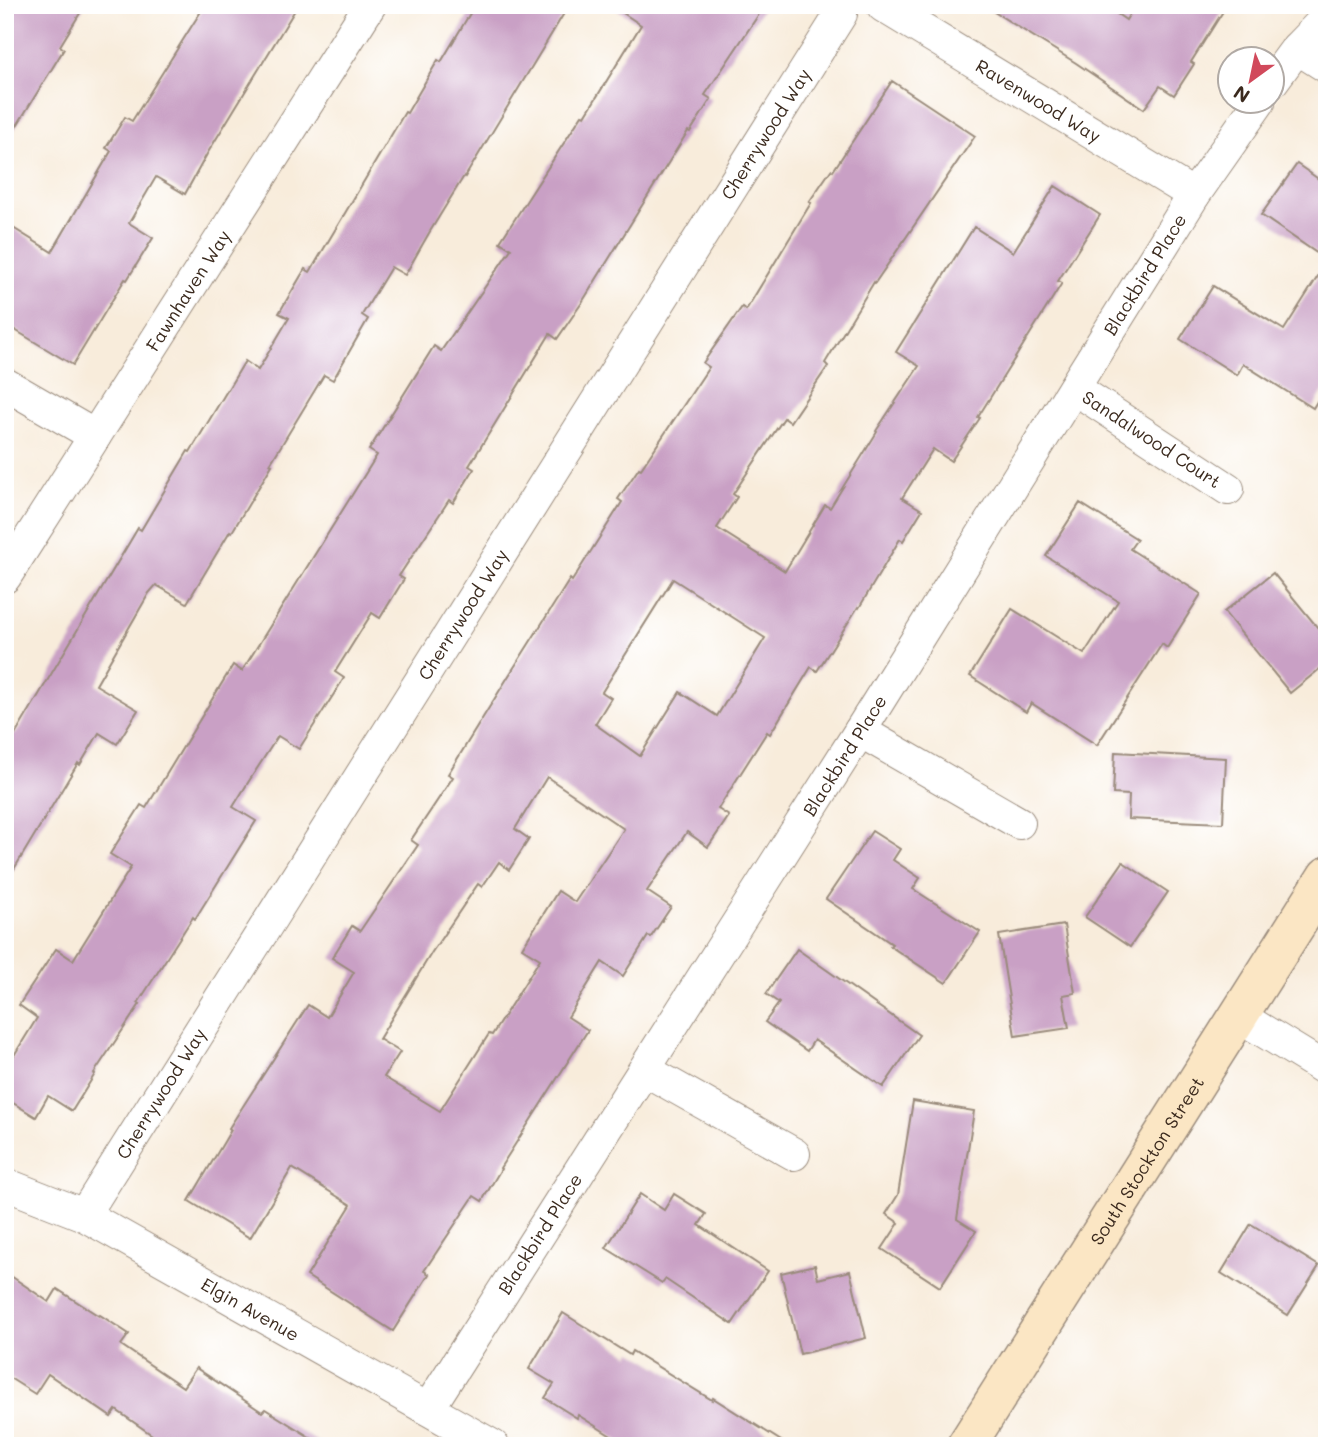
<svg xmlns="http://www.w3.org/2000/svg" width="1332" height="1451" font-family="Mali,sans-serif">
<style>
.building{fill:#c9a0c5;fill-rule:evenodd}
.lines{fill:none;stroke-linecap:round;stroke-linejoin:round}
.street-casing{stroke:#9a8b7c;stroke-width:34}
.secondary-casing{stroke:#9a8b7c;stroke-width:41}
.street{stroke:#fff;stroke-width:32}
.secondary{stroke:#fbe6c4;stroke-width:38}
.labels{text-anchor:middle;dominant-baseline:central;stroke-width:7;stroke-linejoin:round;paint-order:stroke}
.street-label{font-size:18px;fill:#3b2a1e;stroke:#fff}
</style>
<rect width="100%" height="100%" fill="#fff"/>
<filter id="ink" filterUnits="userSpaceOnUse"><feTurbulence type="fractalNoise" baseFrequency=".0143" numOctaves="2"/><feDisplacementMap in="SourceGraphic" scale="14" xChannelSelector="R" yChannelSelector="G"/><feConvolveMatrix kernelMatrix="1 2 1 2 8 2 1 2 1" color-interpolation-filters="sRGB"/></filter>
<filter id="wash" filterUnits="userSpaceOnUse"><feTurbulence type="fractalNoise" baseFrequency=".00686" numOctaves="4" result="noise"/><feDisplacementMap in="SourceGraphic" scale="28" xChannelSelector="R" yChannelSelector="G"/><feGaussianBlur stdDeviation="1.57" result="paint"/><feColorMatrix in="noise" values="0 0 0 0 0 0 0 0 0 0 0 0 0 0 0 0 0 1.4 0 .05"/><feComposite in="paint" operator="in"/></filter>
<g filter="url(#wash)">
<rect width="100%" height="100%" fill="#f8ecdb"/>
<g id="blocks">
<g class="building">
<path d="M5,5H85L60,46L64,49L5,145Z"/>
<path d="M205,5H298L207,154L185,194L156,177L129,223L153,238L127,280L125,279L73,365L5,324V223L52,252L111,151L106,148L125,117L132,121Z"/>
<path d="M475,5H569L465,177L464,176L429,233L405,275L391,267L362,315L368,319L333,380L324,375L270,464L272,465L232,532L230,531L187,603L156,585L149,593L96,685L138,710L117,744L99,733L80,765L78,763L5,884V729L15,735L138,528L141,530L188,451L190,452L245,361L258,370L289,318L279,313L305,269L310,272L405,112L407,113L438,60L441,62Z"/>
<path d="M611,5H765L705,95L711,99L690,132L688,131L581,304L557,339L550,334L469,466L474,469L453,503L449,500L399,576L404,579L380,618L372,613L335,672L344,678L299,749L278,736L249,781L233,807L256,821L195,919L193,917L138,1003L140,1004L94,1073L95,1074L72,1111L48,1096L36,1117L5,1098V1070L37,1018L19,1005L56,949L73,960L131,867L110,854L141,805L146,808L233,665L242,671L377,455L369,450L434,346L441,351L511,249L500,242L582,115L585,116L641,25Z"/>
<path d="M983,5H1104L1126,20L1135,5H1227L1191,62L1194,64L1174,95L1160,86L1144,109L1076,63Z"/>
<path d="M892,81L975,136L875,283L874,282L825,363L828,366L790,422L784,418L733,494L737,497L717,528L785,571L825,505L830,508L877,432L876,431L919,366L896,352L974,227L1013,252L1055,186L1100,215L1058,281L1062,283L978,417L980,418L951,461L933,449L902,498L922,510L903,541L900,539L859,608L858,607L817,671L811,667L770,734L767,732L718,809L729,816L708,847L687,832L647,891L671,907L651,937L648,936L623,976L602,962L568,1017L588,1030L500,1168L501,1169L482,1201L474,1196L424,1271L429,1274L393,1331L307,1276L351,1205L292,1168L250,1238L189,1201L231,1130L229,1128L308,1005L327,1017L354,972L332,958L352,926L360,931L418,845L411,840L453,777L448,774L508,677L570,579L572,581L622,502L618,499L639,468L641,469L709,367L703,363L742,307L746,310L811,203L809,202L831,170L833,171ZM673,579L765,638L717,716L680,692L640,756L595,724L611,698L602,692ZM547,777L624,829L575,902L558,891L522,948L540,959L492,1035L489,1034L440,1111L384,1077L400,1052L379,1039L432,952L478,884L482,887L499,862L509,870L529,839L515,829Z"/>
<path d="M1297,164L1327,185V260L1261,215Z"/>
<path d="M1327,262V385L1313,408L1243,364L1237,375L1180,339L1213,286L1284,330Z"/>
<path d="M1080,503L1137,539L1130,549L1201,594L1167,648L1162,644L1097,745L1031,703L1026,712L970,676L1012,609L1084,654L1118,601L1046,556Z"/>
<path d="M1273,573L1327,639V663L1290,693L1224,612Z"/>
<path d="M1115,752L1226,758L1223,823L1128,819L1129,795L1113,794Z"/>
<path d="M872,831L900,849L893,860L920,878L913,889L980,932L946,983L890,946L892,944L826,899Z"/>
<path d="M1123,862L1168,892L1130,947L1085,917Z"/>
<path d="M1064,925L1075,993L1063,995L1069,1028L1015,1036L999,935Z"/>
<path d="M797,949L919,1035L883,1087L814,1040L807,1051L765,1022L779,1003L766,994Z"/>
<path d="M913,1101L974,1111L957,1219L976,1231L940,1287L882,1249L899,1223L886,1214L898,1195Z"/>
<path d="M640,1194L664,1210L674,1194L706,1214L699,1225L768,1271L732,1324L665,1279L662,1283L606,1248Z"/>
<path d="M1251,1224L1319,1266L1288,1315L1221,1273Z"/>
<path d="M815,1265L818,1279L850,1271L866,1338L800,1354L781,1273Z"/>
<path d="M5,1272L49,1302L57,1289L99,1316L100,1315L129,1334L121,1345L183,1387L196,1368L262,1412L265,1409L324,1446H168L116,1410L111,1417L48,1374L35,1394L5,1375Z"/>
<path d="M563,1313L630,1355L632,1351L712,1400L713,1398L789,1446H627L578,1415L577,1418L545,1398L554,1384L529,1369Z"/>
</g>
</g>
</g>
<g filter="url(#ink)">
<use href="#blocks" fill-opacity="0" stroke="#9a8b7c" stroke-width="2"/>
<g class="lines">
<defs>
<g id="street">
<path id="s1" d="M883,6L1194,195"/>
<path d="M1297,48L1327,67"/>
<path d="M1272,82L1297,48L1327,17"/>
<path d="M5,384L95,436"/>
<path id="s2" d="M1074,388L1228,489"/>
<path id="s3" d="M5,577L370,5"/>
<path d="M860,731L1019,823"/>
<path d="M1239,1016L1327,1070"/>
<path d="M645,1070L794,1154"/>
<path id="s4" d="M5,1184L84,1215L493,1446"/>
<path id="s5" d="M84,1215L841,14"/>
<path id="s6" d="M428,1409L860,731L1194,195L1259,102"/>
</g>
<g id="secondary">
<path id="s7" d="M966,1446L1327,876"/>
</g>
</defs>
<use href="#street" class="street-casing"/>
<use href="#secondary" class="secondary-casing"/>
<use href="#street" class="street"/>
<use href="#secondary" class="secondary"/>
</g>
</g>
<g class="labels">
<g class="street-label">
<text stroke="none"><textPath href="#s1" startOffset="182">Ravenwood Way</textPath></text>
<text stroke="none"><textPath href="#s5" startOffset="1278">Cherrywood Way</textPath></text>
<text stroke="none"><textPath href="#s6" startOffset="1342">Blackbird Place</textPath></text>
<text stroke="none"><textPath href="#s3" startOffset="340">Fawnhaven Way</textPath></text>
<text stroke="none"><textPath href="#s2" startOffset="93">Sandalwood Court</textPath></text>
<text stroke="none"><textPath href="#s5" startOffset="710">Cherrywood Way</textPath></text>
<text stroke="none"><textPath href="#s6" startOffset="775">Blackbird Place</textPath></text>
<text stroke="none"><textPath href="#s5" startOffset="144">Cherrywood Way</textPath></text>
<text stroke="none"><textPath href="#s7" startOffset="338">South Stockton Street</textPath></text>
<text stroke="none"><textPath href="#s6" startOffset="208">Blackbird Place</textPath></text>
<text stroke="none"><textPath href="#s4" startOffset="276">Elgin Avenue</textPath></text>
</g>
</g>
<rect width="1332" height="1451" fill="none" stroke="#fff" stroke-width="28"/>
<g transform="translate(1251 80) rotate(213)"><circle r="33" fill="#ffffff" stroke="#b1aaa5" stroke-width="2"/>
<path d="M0-5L12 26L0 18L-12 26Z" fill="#d1495b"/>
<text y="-10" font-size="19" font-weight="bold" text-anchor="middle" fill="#3b2a1e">N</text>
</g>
</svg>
